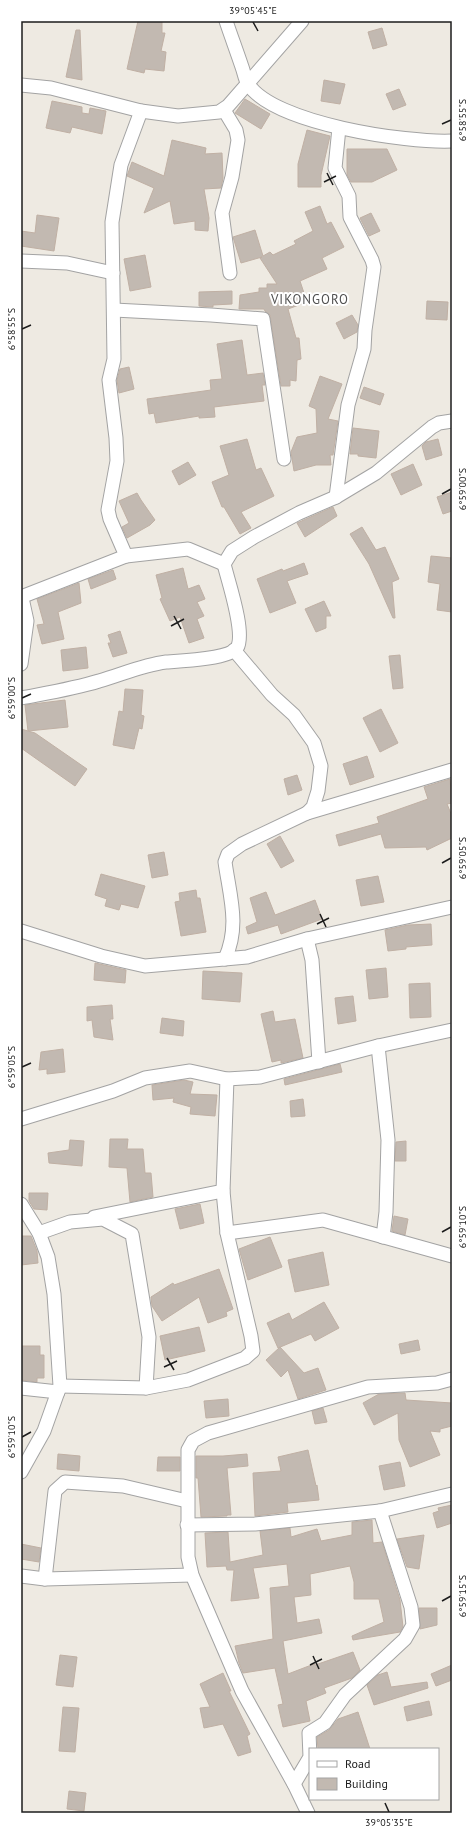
<svg xmlns="http://www.w3.org/2000/svg" width="473" height="1834" font-family="'PT Sans',sans-serif">
<style>
.building{fill:#c2b9b1;stroke:#c0b0a4}
.lines{fill:none;stroke-linecap:round;stroke-linejoin:round}
.street-casing{stroke:#a3a3a3;stroke-width:15}
.street{stroke:#fff;stroke-width:13}
.ticks{fill:none;stroke:#1c1c1c;stroke-width:1.5}
.labels{text-anchor:middle;dominant-baseline:central;stroke-width:4;stroke-linejoin:round;paint-order:stroke}
.quarter-label{font-size:13px;letter-spacing:1px;fill:#4f4f4f;stroke:#fff}
.neatline{fill:none;stroke:#1c1c1c;stroke-width:1.5}
.ticks-label{font-size:10px;text-anchor:middle;fill:#1c1c1c}
</style>
<rect width="100%" height="100%" fill="#eeeae2"/>
<g class="building">
<path d="M138,21H162V33H165L161,51L166,52L164,71L145,69L144,73L127,69Z"/>
<path d="M382,28L387,45L373,49L368,32Z"/>
<path d="M76,30H80L82,80L66,77Z"/>
<path d="M324,80L345,84L340,104L321,101Z"/>
<path d="M399,89L406,105L393,110L386,94Z"/>
<path d="M245,99L270,114L261,129L235,113Z"/>
<path d="M52,101L82,107V113L89,114L90,108L106,111L102,134L72,127L70,133L46,128Z"/>
<path d="M307,130L330,136L321,175V187H298V164Z"/>
<path d="M172,140L206,148L205,154L222,153L223,178L221,188L204,189L209,218L208,231L195,230V221L174,224L170,201L144,213L154,188L127,176L132,162L164,176Z"/>
<path d="M347,149H387L397,170L372,182H351L347,175Z"/>
<path d="M320,206L327,224L331,222L344,247L322,258L327,269L300,281L307,302L288,309L296,338H299L301,359L297,360L296,381L290,380V386H281L270,315L265,311L264,309H239L240,295L259,292V288H267V284H277L260,258L262,257L241,263L233,237L255,230L263,256L270,252L273,255L296,244L294,241L313,231L305,212Z"/>
<path d="M371,213L380,231L369,236L360,218Z"/>
<path d="M37,215L59,218L54,251L21,246V231L35,233Z"/>
<path d="M145,255L151,287L130,291L124,259Z"/>
<path d="M232,291V304L213,305V307L199,306V292Z"/>
<path d="M427,301L448,302L447,320L426,319Z"/>
<path d="M352,315L358,325L357,332L344,339L336,323Z"/>
<path d="M242,340L247,375L263,373L265,385H262L264,401L214,407L215,417L199,418V416L156,423L154,413L149,414L147,399L211,390L210,380L222,379L217,344Z"/>
<path d="M129,367L134,389L119,393L117,380L120,369Z"/>
<path d="M320,376L342,384L328,419L338,421L333,455H330L331,465H316L294,471L291,452L297,437L317,433L316,409L309,406Z"/>
<path d="M364,387L384,394L380,405L360,398Z"/>
<path d="M353,428L379,431L376,458L358,456V454H350Z"/>
<path d="M247,439L256,470L261,468L274,496L241,512L251,528L240,534L224,507H222L212,482L229,475L220,446Z"/>
<path d="M438,439L442,455L426,460L422,446L426,442Z"/>
<path d="M188,462L196,475L179,485L172,471Z"/>
<path d="M413,464L422,485L401,495L391,474Z"/>
<path d="M452,492V511L443,514L437,497Z"/>
<path d="M137,493L141,500L155,520L150,525L127,538L122,527L129,523L119,501Z"/>
<path d="M333,507L337,516L305,537L297,523Z"/>
<path d="M362,527L376,550L385,547L399,579L392,582L395,618H393L369,564L350,534Z"/>
<path d="M431,556L452,558V612L437,610L440,584L428,582Z"/>
<path d="M304,563L308,574L287,581L296,603L270,613L257,579L282,569L283,571Z"/>
<path d="M183,568L188,589L199,585L205,599L197,602L204,616L197,619L204,638L189,643L180,617L170,621L160,599L162,598L156,575Z"/>
<path d="M113,570L116,579L91,589L88,579Z"/>
<path d="M79,583L81,603L58,612L64,639L42,644L37,625L44,624L37,599Z"/>
<path d="M324,601L331,616H326V628L316,632L305,609Z"/>
<path d="M120,631L127,653L113,657L108,643H111L108,635Z"/>
<path d="M86,647L88,668L63,671L61,650Z"/>
<path d="M400,655L403,688L393,689L389,656Z"/>
<path d="M125,689L143,690L141,715L144,716L142,729L139,728L134,749L113,745L119,711L123,712Z"/>
<path d="M65,700L68,727L28,731L25,705Z"/>
<path d="M381,709L398,743L380,752L363,718Z"/>
<path d="M21,729L35,733L87,769L75,786L21,748Z"/>
<path d="M367,756L374,777L350,785L343,764Z"/>
<path d="M297,775L302,790L288,795L284,779Z"/>
<path d="M450,779L452,803L447,804L452,816V838L427,850L426,847L385,848L381,834L339,846L336,835L379,823L377,817L428,799L424,787Z"/>
<path d="M280,836L294,861L281,868L267,844Z"/>
<path d="M164,852L168,875L152,878L148,855Z"/>
<path d="M101,874L145,886L138,908L121,904L119,910L105,906L107,899L95,895Z"/>
<path d="M378,876L384,902L361,906L356,880Z"/>
<path d="M196,890L197,898H200L206,932L181,936L175,902L180,901L179,893Z"/>
<path d="M266,892L275,915L315,900L322,919L281,934L278,925L248,934L246,927L257,922L250,898Z"/>
<path d="M431,924L432,945L406,947V949L388,951L385,930L408,925Z"/>
<path d="M95,963L126,970L125,983L94,980Z"/>
<path d="M386,968L388,997L369,999L366,970Z"/>
<path d="M203,971L242,973L240,1002L202,999Z"/>
<path d="M430,983L431,1017L410,1018L409,984Z"/>
<path d="M353,996L356,1021L338,1024L335,998Z"/>
<path d="M112,1005L113,1019H110L113,1040L94,1037L92,1020L87,1021V1007Z"/>
<path d="M273,1011L275,1022L295,1019L303,1058L281,1063V1060L272,1062L261,1014Z"/>
<path d="M162,1018L184,1021L183,1036L160,1033Z"/>
<path d="M63,1049L65,1072L47,1074V1069L39,1070L41,1052Z"/>
<path d="M340,1064L342,1072L285,1085L284,1079Z"/>
<path d="M184,1080L193,1082L190,1094L217,1095L215,1116L190,1114L191,1107L173,1102L174,1098L153,1100L152,1085Z"/>
<path d="M303,1099L305,1116L291,1117L290,1101Z"/>
<path d="M110,1139H128L127,1149H143L145,1173H151L153,1197L130,1202L127,1168L109,1167Z"/>
<path d="M70,1140L84,1141L82,1166L49,1163L48,1153L69,1150Z"/>
<path d="M406,1141V1161H395L396,1142Z"/>
<path d="M29,1193H48L47,1210L34,1209L29,1201Z"/>
<path d="M200,1204L204,1223L180,1229L175,1209Z"/>
<path d="M394,1216L408,1219L405,1235L392,1231Z"/>
<path d="M21,1236H31L37,1251L38,1263L21,1265Z"/>
<path d="M270,1237L282,1267L248,1280L239,1249Z"/>
<path d="M323,1252L329,1285L295,1292L288,1260Z"/>
<path d="M219,1269L233,1309L226,1312L227,1316L208,1323L199,1297L162,1321L152,1306L151,1297L173,1283L174,1285Z"/>
<path d="M324,1302L339,1328L315,1341L311,1334L278,1348L267,1323L289,1313L292,1320Z"/>
<path d="M199,1327L205,1351L165,1360L160,1336Z"/>
<path d="M418,1340L420,1350L401,1354L399,1344Z"/>
<path d="M21,1346H40V1355H44V1378H37V1382L21,1380Z"/>
<path d="M280,1347L304,1373L318,1368L326,1390L298,1399L288,1370L281,1377L266,1360Z"/>
<path d="M405,1393L406,1400L452,1403V1426L440,1429V1432L430,1431L440,1455L410,1467L399,1440L398,1413L374,1425L363,1403L379,1394Z"/>
<path d="M228,1399L229,1416L206,1418L204,1401Z"/>
<path d="M323,1408L327,1422L315,1424L312,1411Z"/>
<path d="M308,1450L316,1486L317,1485L319,1500L287,1503L288,1512L255,1516L253,1473L281,1471L278,1457Z"/>
<path d="M58,1454L80,1456L79,1471L57,1469Z"/>
<path d="M247,1454L248,1466L227,1468L231,1515H227V1516L201,1517L198,1478H196V1456H223Z"/>
<path d="M158,1457H180V1471H157Z"/>
<path d="M400,1462L405,1486L384,1490L379,1466Z"/>
<path d="M452,1505V1523L437,1528L433,1513L439,1511L438,1508Z"/>
<path d="M372,1520L373,1543L382,1542L400,1600L403,1627L400,1632L353,1640L352,1636L384,1622L379,1599H354V1582L350,1566L310,1574L311,1595L294,1597L297,1623L319,1619L322,1633L283,1641L288,1674L314,1664L315,1665L353,1652L360,1670L352,1678L324,1688L326,1693L306,1701L310,1721L283,1727L278,1705L283,1704L275,1668L243,1673L239,1663L235,1646L273,1639L270,1588L289,1586L287,1564L253,1568L259,1598L231,1601L234,1570H227L226,1566L207,1567L205,1533L228,1532L230,1562L263,1555L260,1531L290,1528L291,1537L317,1529L321,1541L352,1535V1522Z"/>
<path d="M424,1535L419,1569L407,1567L397,1539Z"/>
<path d="M21,1544L41,1548L39,1562L21,1559Z"/>
<path d="M419,1608H437V1625L420,1629Z"/>
<path d="M60,1655L77,1657L73,1687L56,1685Z"/>
<path d="M452,1665V1680L436,1686L431,1674Z"/>
<path d="M387,1672L391,1687L427,1682L428,1688L374,1705L367,1685L378,1675Z"/>
<path d="M223,1673L231,1691H229L250,1734L247,1736L251,1752L238,1756L223,1724L204,1728L200,1708L210,1707L200,1684Z"/>
<path d="M429,1701L432,1715L407,1721L404,1707Z"/>
<path d="M63,1707L79,1708L75,1752L59,1751Z"/>
<path d="M358,1712L370,1749H318L317,1737L329,1730L338,1719Z"/>
<path d="M69,1791L86,1793L84,1811L67,1809Z"/>
</g>
<g class="lines">
<defs>
<g id="street">
<path d="M226,21C231,36 237,52 242,67C244,72 245,80 248,84C274,124 407,143 452,141"/>
<path d="M21,85L51,88L141,111L178,116L219,112L228,106L302,21"/>
<path d="M224,110L236,130L238,140L232,177L222,213L230,273"/>
<path d="M21,261L67,263L113,273"/>
<path d="M114,310L211,315L263,319L284,459"/>
<path d="M336,497L348,405L364,349L365,330L374,267L372,260L350,217L349,196L335,168L339,128"/>
<path d="M126,556L110,519L108,510L117,461L116,438L109,380L114,359L112,222L121,165L141,111"/>
<path d="M21,597L126,556L188,549L224,564"/>
<path d="M21,664L27,621L22,598"/>
<path d="M21,698C47,693 73,689 99,681C121,675 142,665 166,662C180,661 229,659 237,648C246,633 228,581 224,564L232,551L254,537L299,513L336,497L376,473L432,427L439,423L452,421"/>
<path d="M307,813L452,770"/>
<path d="M21,931L101,956L145,966L247,957L307,939L452,907"/>
<path d="M307,939L312,960L319,1062"/>
<path d="M225,959C240,926 230,897 225,862L228,854L242,844L307,813L313,807L318,791L321,766L314,743L294,715L272,695L234,650"/>
<path d="M378,1046L388,1140L386,1212L383,1237"/>
<path d="M21,1119L113,1091L145,1078L190,1071L227,1079L260,1077L378,1046L452,1030"/>
<path d="M21,1204L39,1233L48,1257L54,1294L60,1386L44,1431L21,1472"/>
<path d="M94,1217L223,1191"/>
<path d="M39,1233L70,1222L103,1219L132,1234L149,1337L146,1388"/>
<path d="M227,1233L323,1220L452,1256"/>
<path d="M60,1386L146,1388L188,1380L245,1358L253,1351L251,1336L227,1233L223,1191L227,1079"/>
<path d="M21,1388L58,1392"/>
<path d="M187,1525L255,1524L380,1511L452,1494"/>
<path d="M21,1576L45,1579L192,1575"/>
<path d="M45,1579L55,1491L65,1482L123,1486L187,1501"/>
<path d="M294,1784L310,1757L309,1733L325,1723L345,1695L405,1639L413,1625L411,1607L380,1511"/>
<path d="M308,1813L294,1784L242,1691L192,1575L188,1557V1450L193,1441L208,1433L368,1387L437,1383L452,1379"/>
</g>
</defs>
<use href="#street" class="street-casing"/>
<use href="#street" class="street"/>
</g>
<path class="ticks" d="M253,22L258,31M442,124L451,120M327,173L333,185M324,182L336,176M22,329L31,325M442,494L451,489M174,616L181,629M171,626L184,619M22,698L31,694M442,863L451,858M320,914L326,927M317,924L329,918M22,1067L31,1063M442,1232L451,1227M167,1358L174,1370M164,1367L177,1361M22,1437L31,1432M442,1601L451,1596M313,1656L319,1669M310,1665L322,1659M385,1803L389,1812"/>
<g class="labels">
<g class="quarter-label">
<text x="310" y="299">VIKONGORO</text>
</g>
</g>
<rect width="473" height="1834" fill="none" stroke="#ffffff" stroke-width="44"/>
<rect x="309" y="1748" width="130" height="52" fill="#ffffff" stroke="#a4a4a4"/>
<rect x="317" y="1761" width="20" height="6" fill="#ffffff" stroke="#a4a4a4"/>
<text x="345" y="1768" font-size="12" fill="#1c1c1c">Road</text>
<rect x="317" y="1778" width="20" height="12" fill="#c2b9b1" stroke="#a4a4a4"/>
<text x="345" y="1788" font-size="12" fill="#1c1c1c">Building</text>
<rect x="22" y="22" width="429" height="1790" class="neatline"/>
<g class="ticks-label">
<text x="253" y="14">39°05'45"E</text>
<text transform="translate(462 120) rotate(-90)" y="4">6°58'55"S</text>
<text transform="translate(11 329) rotate(-90)" y="4">6°58'55"S</text>
<text transform="translate(462 489) rotate(-90)" y="4">6°59'00"S</text>
<text transform="translate(11 698) rotate(-90)" y="4">6°59'00"S</text>
<text transform="translate(462 858) rotate(-90)" y="4">6°59'05"S</text>
<text transform="translate(11 1067) rotate(-90)" y="4">6°59'05"S</text>
<text transform="translate(462 1227) rotate(-90)" y="4">6°59'10"S</text>
<text transform="translate(11 1437) rotate(-90)" y="4">6°59'10"S</text>
<text transform="translate(462 1596) rotate(-90)" y="4">6°59'15"S</text>
<text x="389" y="1826">39°05'35"E</text>
</g>
</svg>
